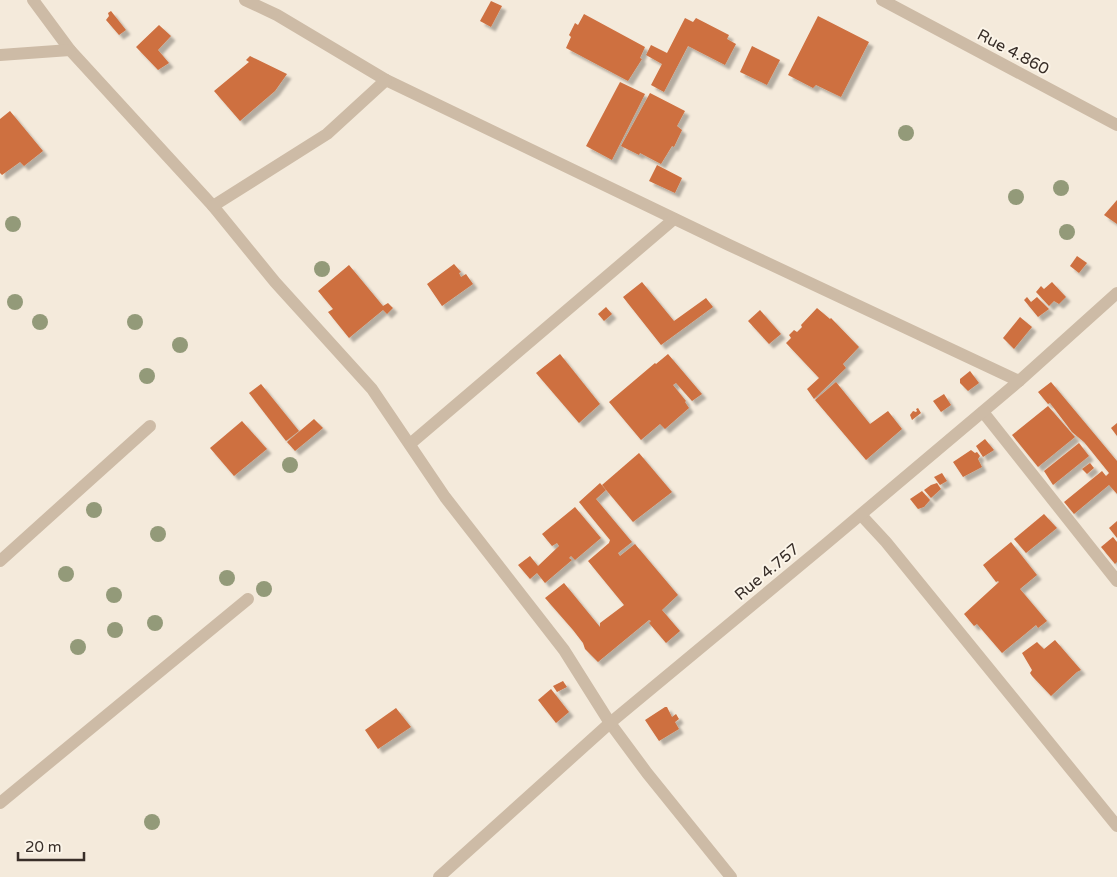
<svg xmlns="http://www.w3.org/2000/svg" width="1117" height="877" font-family="'Varela Round',sans-serif">
<style>
.building{fill:#ce6f3f;filter:url(#shadow)}
.lines{fill:none;stroke-linecap:round;stroke-linejoin:round}
.street{stroke:#cdbba6;stroke-width:12}
.tree{fill:#939a79}
.labels{text-anchor:middle;dominant-baseline:central;stroke-width:4;stroke-linejoin:round;paint-order:stroke}
.street-label{font-size:16px;fill:#382e28;stroke:#fbf4e8}
</style>
<defs>
<filter id="shadow"><feDropShadow dx="4.5" dy="4.5" stdDeviation="1" flood-color="#0004"/></filter>
</defs>
<rect width="100%" height="100%" fill="#f4eadb"/>
<g class="building">
<path d="M491,1L502,6L491,27L480,21Z"/>
<path d="M111,11L126,30L119,35L106,20L109,16L108,13Z"/>
<path d="M584,14L645,47L640,58L642,59L628,81L566,48L571,37L569,35L575,23L578,25Z"/>
<path d="M818,16L869,42L841,97L816,85L813,88L788,75Z"/>
<path d="M685,18L693,22L696,18L729,35L727,39L736,44L725,65L688,46L664,92L651,85L662,64L646,55L651,45L667,53Z"/>
<path d="M159,25L171,36L158,50L169,63L158,70L136,47Z"/>
<path d="M752,46L780,60L767,85L740,72Z"/>
<path d="M250,56L287,74L275,91L240,121L214,91L249,62L246,60Z"/>
<path d="M620,82L645,94L612,160L586,146Z"/>
<path d="M650,93L685,111L677,126L682,130L674,147L672,146L661,164L640,153L639,155L621,146Z"/>
<path d="M10,111L43,151L24,166L20,162L2,175L0,173V119Z"/>
<path d="M657,165L682,178L675,193L649,181Z"/>
<path d="M1117,200V224L1104,215Z"/>
<path d="M1077,256L1087,263L1079,273L1070,266Z"/>
<path d="M454,264L461,272L459,273L461,277L466,274L473,284L442,306L427,284Z"/>
<path d="M349,265L383,306L388,303L393,308L387,314L383,310L349,338L328,312L333,309L318,291Z"/>
<path d="M642,282L674,321L706,298L713,307L661,345L623,297Z"/>
<path d="M1052,282L1066,297L1059,304L1054,301L1049,306L1036,292L1041,286L1044,289Z"/>
<path d="M1027,297L1031,302L1037,297L1049,309L1038,317L1024,300Z"/>
<path d="M606,307L612,314L604,321L598,314Z"/>
<path d="M817,308L830,319L831,318L859,347L843,364L846,368L814,399L807,389L819,378L786,343L791,338L789,335L794,330L797,332L802,327L801,325Z"/>
<path d="M760,310L781,334L769,344L748,321Z"/>
<path d="M1020,317L1032,327L1014,349L1003,338Z"/>
<path d="M560,354L600,404L579,423L536,373Z"/>
<path d="M668,354L702,394L692,401L676,383L673,385L686,401L685,402L689,408L665,429L660,424L641,440L609,402L655,363L656,364Z"/>
<path d="M970,371L979,383L968,391L960,383V379Z"/>
<path d="M836,382L870,424L888,411L902,429L866,460L815,400Z"/>
<path d="M1051,382L1117,461V494L1109,485L1074,514L1064,502L1102,471L1106,476L1109,473L1084,442L1072,432L1050,403L1048,404L1038,392Z"/>
<path d="M261,384L299,431L286,441L249,393Z"/>
<path d="M944,394L951,405L941,412L933,401Z"/>
<path d="M1048,406L1075,437L1038,467L1012,435Z"/>
<path d="M918,408L921,413L912,420L910,415L913,411L916,412L917,411L916,409Z"/>
<path d="M314,419L323,428L295,451L287,442Z"/>
<path d="M242,421L267,449L234,476L210,448Z"/>
<path d="M1117,423V436L1111,428Z"/>
<path d="M985,439L994,450L983,457L976,446Z"/>
<path d="M1079,443L1089,456L1053,485L1044,471Z"/>
<path d="M971,450L975,453L977,452L980,456L978,459L982,467L963,477L953,462Z"/>
<path d="M639,453L672,492L633,522L602,485Z"/>
<path d="M1090,463L1094,468L1087,474L1082,469Z"/>
<path d="M942,473L947,481L940,485L934,477Z"/>
<path d="M600,483L606,490L596,499L632,542L618,553L620,556L635,544L678,595L662,610L680,631L666,643L649,623L651,621L649,620L598,662L585,649L583,643L573,630L545,598L564,583L600,627V623L624,605L588,561L609,543L610,540L579,502Z"/>
<path d="M937,483L941,489L931,498L924,490L931,485Z"/>
<path d="M922,491L930,500L924,507L918,509L910,499Z"/>
<path d="M575,507L601,538L575,560L571,556L569,558L572,560L545,583L537,573L530,579L518,565L530,556L538,566L559,546L557,543L552,546L542,534Z"/>
<path d="M1044,514L1057,528L1026,553L1014,539Z"/>
<path d="M1117,521V538L1109,528Z"/>
<path d="M1113,537L1117,542V562L1115,564L1101,547Z"/>
<path d="M1011,542L1037,575L1020,589L1047,621L1038,628L1036,625L1002,653L977,624L974,626L964,614L999,582L998,581L996,582L983,565Z"/>
<path d="M1055,640L1081,670L1077,672L1051,696L1032,676L1030,673L1032,670L1022,653L1037,642L1044,649Z"/>
<path d="M563,681L567,687L557,692L553,686Z"/>
<path d="M551,689L569,712L556,723L538,700Z"/>
<path d="M665,707H667L672,717L676,714L679,719L675,722L679,729L659,741L645,720Z"/>
<path d="M396,708L411,727L378,749L365,730Z"/>
</g>
<g class="lines">
<g class="street">
<path d="M33,0L70,50L213,206L275,282L372,389L445,497L564,650L610,723L647,773L731,877"/>
<path d="M245,0L277,15L386,80L729,245L1019,381"/>
<path d="M882,0L1117,125"/>
<path d="M0,55L70,50"/>
<path d="M213,206L327,134L386,80"/>
<path d="M983,412L1117,581"/>
<path d="M410,444L674,219"/>
<path d="M861,515L886,542L1117,826"/>
<path d="M0,561L150,426"/>
<path d="M0,803L248,599"/>
<path d="M439,877L610,723L827,543L1019,381L1117,293"/>
</g>
</g>
<g class="tree">
<circle cx="906" cy="133" r="8"/>
<circle cx="1061" cy="188" r="8"/>
<circle cx="1016" cy="197" r="8"/>
<circle cx="13" cy="224" r="8"/>
<circle cx="1067" cy="232" r="8"/>
<circle cx="322" cy="269" r="8"/>
<circle cx="15" cy="302" r="8"/>
<circle cx="40" cy="322" r="8"/>
<circle cx="135" cy="322" r="8"/>
<circle cx="180" cy="345" r="8"/>
<circle cx="147" cy="376" r="8"/>
<circle cx="290" cy="465" r="8"/>
<circle cx="94" cy="510" r="8"/>
<circle cx="158" cy="534" r="8"/>
<circle cx="66" cy="574" r="8"/>
<circle cx="227" cy="578" r="8"/>
<circle cx="264" cy="589" r="8"/>
<circle cx="114" cy="595" r="8"/>
<circle cx="155" cy="623" r="8"/>
<circle cx="115" cy="630" r="8"/>
<circle cx="78" cy="647" r="8"/>
<circle cx="152" cy="822" r="8"/>
</g>
<g class="labels">
<g class="street-label">
<text transform="translate(1013 52) rotate(28)">Rue 4.860</text>
<text transform="translate(767 572) rotate(-40)">Rue 4.757</text>
</g>
</g>
<path d="M18 852v8h66v-8" fill="none" stroke="#382e28" stroke-width="2.5"/>
<text x="25" y="852" font-size="15" fill="#382e28" stroke="#fbf4e8" stroke-width="4" paint-order="stroke">20 m</text>
</svg>
